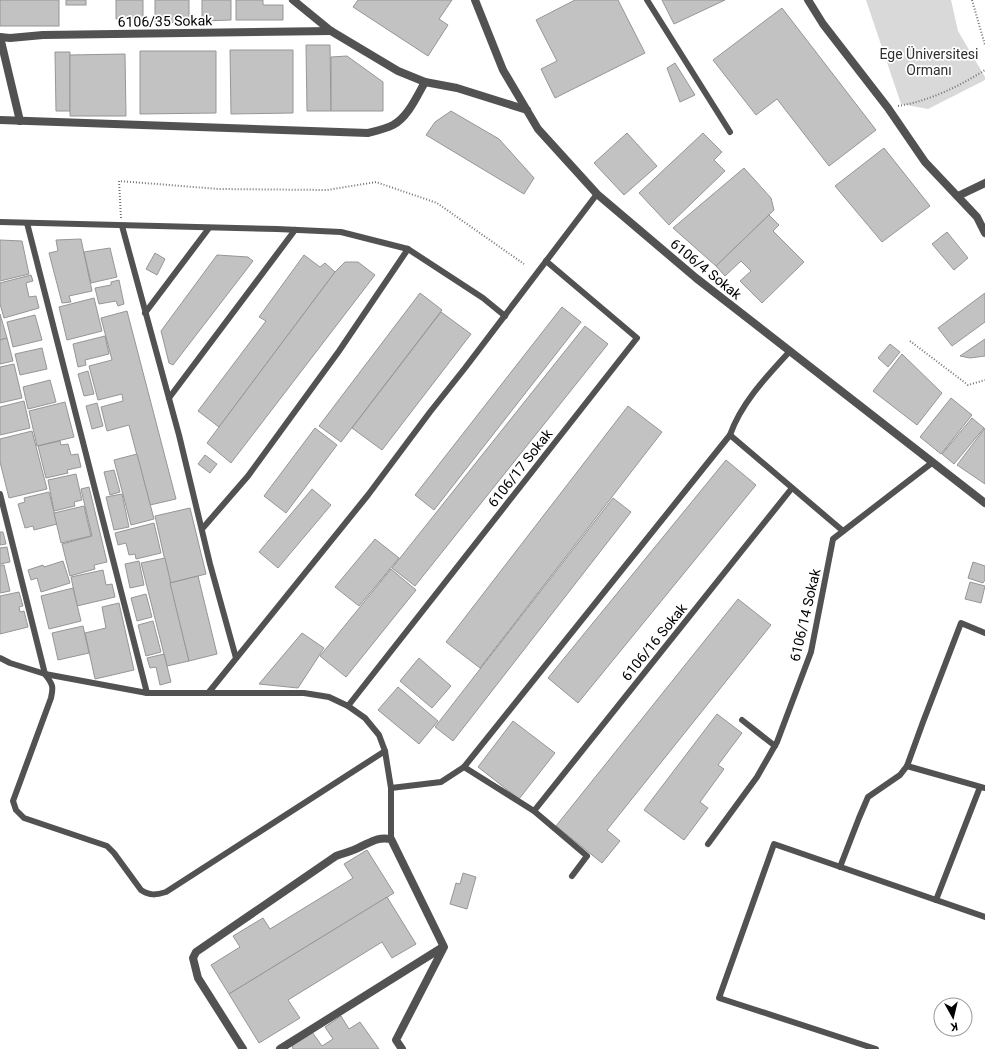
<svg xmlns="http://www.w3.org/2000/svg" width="985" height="1049" font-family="Roboto,sans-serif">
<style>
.green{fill:#d9d9d9}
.building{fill:#c2c2c2;stroke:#969696}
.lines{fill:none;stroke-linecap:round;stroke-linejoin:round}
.path{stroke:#747474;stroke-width:2;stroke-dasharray:1 2;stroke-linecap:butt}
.service{stroke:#525252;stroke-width:6}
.minor{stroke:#525252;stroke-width:8}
.labels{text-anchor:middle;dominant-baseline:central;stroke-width:3.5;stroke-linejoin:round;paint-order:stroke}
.street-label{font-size:14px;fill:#000;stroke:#fff}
.park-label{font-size:14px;fill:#303030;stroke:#fff}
</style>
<rect width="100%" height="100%" fill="#fff"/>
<path class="green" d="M866,0H951L958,31L985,77V80L928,109L901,104Z"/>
<g class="building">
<rect x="0" y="0" width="59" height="26"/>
<rect x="66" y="0" width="20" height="5"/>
<path d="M116,0H143V18L116,19Z"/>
<path d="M155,0H189V22L155,23Z"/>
<path d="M202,0H231V20L202,21Z"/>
<path d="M236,0H263V5H283V20H236Z"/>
<path d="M358,0H452L439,19L448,25L428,56L353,7Z"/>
<path d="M575,0H618L645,53L555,98L541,69L557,61L536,20Z"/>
<path d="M662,0H725L674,24Z"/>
<path d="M782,8L876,130L829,166L777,99L756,115L713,60Z"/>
<path d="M306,45H330L331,111H307Z"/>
<path d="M230,50H293V113L231,114Z"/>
<path d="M140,51H216V113L140,114Z"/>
<path d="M55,52H70V111H56Z"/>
<path d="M125,54L126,116H70V55Z"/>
<path d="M347,56L383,82V111H331V57Z"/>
<path d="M675,63L695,95L680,102L667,68Z"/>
<path d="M451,111L499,139L534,178L524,194L426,135L435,122Z"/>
<path d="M627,133L657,166L624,195L594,163Z"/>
<path d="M703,133L722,152L714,160L725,171L669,225L639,193Z"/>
<path d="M884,148L930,206L882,242L835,186Z"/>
<path d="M744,168L771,198L774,210L716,266L673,228Z"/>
<path d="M769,215L779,225L773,231L804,262L762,303L740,281L751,271L741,261L725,276L716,266Z"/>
<path d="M947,232L968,258L954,270L932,244Z"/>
<path d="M81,239L92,291L69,296L71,302L62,303L49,253L58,251L56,240Z"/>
<path d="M0,240L22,241L29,274L0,281Z"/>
<path d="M110,248L117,277L91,283L84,252Z"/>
<path d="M155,253L165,259L157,275L146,269Z"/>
<path d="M217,255L248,257L253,261L173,365L169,363L161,331Z"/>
<path d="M304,255L320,267L325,263L335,272L219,427L198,411L266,321L259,317Z"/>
<path d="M345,262H358L375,275L231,463L207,443L335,272Z"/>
<path d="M31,275L33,281L26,283L29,297L36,296L39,308L4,318L0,304V283Z"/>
<path d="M119,280L124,304L118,306L116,301L99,304L95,288L111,285V282Z"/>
<path d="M420,293L442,310L341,442L319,426Z"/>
<path d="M985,293V322L952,346L938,328Z"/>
<path d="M94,298L102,331L67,340L59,307Z"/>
<path d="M562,307L581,322L434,510L415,495Z"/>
<path d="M127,311L176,499L150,505L129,425L107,431L101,407L123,401L122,394L98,400L89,366L112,360L101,318Z"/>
<path d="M441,312L471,334L382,450L352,428Z"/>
<path d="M0,314L7,338L0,340Z"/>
<path d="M35,315L42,340L13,347L7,322Z"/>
<path d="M585,326L608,344L415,586L392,568Z"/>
<path d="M105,336L109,354L85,360L86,365L78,367L73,344Z"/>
<path d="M7,338L13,361L0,364V340Z"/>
<path d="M985,339V356L970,358L960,356Z"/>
<path d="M890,344L900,352L888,367L878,358Z"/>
<path d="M42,348L47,369L20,375L15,354Z"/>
<path d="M902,354L942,393L917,425L873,391Z"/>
<path d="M14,364L22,398L0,403V367Z"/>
<path d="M88,371L94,394L84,396L78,374Z"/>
<path d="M50,380L56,402L28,409L23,387Z"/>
<path d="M951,398L972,415L941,454L920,437Z"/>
<path d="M24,401L30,428L0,435V407Z"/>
<path d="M65,402L74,437L37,446L29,411Z"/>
<path d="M97,403L103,426L92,429L86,406Z"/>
<path d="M628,406L662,432L480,668L446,642Z"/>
<path d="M972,418L984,428L954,464L942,454Z"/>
<path d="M315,428L337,445L286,513L264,496Z"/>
<path d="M985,428V484L957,465Z"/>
<path d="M32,431L47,489L9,498L0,462V439Z"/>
<path d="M60,441L61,445L68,444L71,455L78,454L81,467L67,470L68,473L46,478L38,446Z"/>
<path d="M137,454L154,519L131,525L114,460Z"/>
<path d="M205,455L217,464L210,473L198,464Z"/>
<path d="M726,460L756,485L578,703L548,678Z"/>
<path d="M114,470L120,492L110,495L104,472Z"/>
<path d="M76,474L82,500L74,502L75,506L54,511L48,480Z"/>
<path d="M89,487L107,562L94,565L95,569L70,576L62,544L92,536L81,489Z"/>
<path d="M312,489L331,505L278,568L259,552Z"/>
<path d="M49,492L57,524L34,530L33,526L25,528L18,504L25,502L24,498Z"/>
<path d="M122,494L129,527L114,530L106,497Z"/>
<path d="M613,498L631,512L453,741L435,727Z"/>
<path d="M84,506L91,536L61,543L54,513Z"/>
<path d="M190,508L206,574L170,583L155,516Z"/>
<path d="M154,523L161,553L136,559L135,554L129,555L126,543L118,545L115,533Z"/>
<path d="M0,532H3L6,544L0,545Z"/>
<path d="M375,539L399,558L359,606L335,587Z"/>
<path d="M7,547L10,562L0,564V548Z"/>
<path d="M165,558L189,661L167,666L141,563Z"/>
<path d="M63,561L70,583L41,592L37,578L31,580L28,570L43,565L44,567Z"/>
<path d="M139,561L144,585L130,588L125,564Z"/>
<path d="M973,562L985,566V580L983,583L968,578Z"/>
<path d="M0,565H4L10,591L0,593Z"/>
<path d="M391,569L416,590L346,677L320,656Z"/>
<path d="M103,570L106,585L112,584L115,597L77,606L71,577Z"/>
<path d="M198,576L217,654L189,661L170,583Z"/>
<path d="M970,582L985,586L981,603L965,599Z"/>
<path d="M73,588L81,621L49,629L41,596Z"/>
<path d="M19,592L23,606L19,607L20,612L24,611L28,627L0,634V596Z"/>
<path d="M146,594L152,617L137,621L131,598Z"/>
<path d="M738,599L771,625L607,830L620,841L602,863L556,826Z"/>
<path d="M119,603L134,670L95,679L85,633L106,628L102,607Z"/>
<path d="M153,621L161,652L146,656L138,625Z"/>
<path d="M83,626L89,653L58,660L52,633Z"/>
<path d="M302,633L324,648L298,688L259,684Z"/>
<path d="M164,654L171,682L160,685L156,667L150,668L147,658Z"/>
<path d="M419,658L451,686L432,708L400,681Z"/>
<path d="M398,687L438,721L419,744L378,710Z"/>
<path d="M717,714L742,733L718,765L724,769L700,802L708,808L684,840L644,810Z"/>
<path d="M513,721L555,753L519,799L478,767Z"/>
<path d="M367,850L394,893L229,994L211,965L240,947L233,936L263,918L270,929L353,878L344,864Z"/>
<path d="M463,873L476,877L467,909L450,904L456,883L460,884Z"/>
<path d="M387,897L416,944L392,958L382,942L288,1000L300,1018L259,1043L229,994Z"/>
<path d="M341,1016L349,1029L360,1022L379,1049H293L292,1046L312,1032L322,1046L333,1039L325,1027Z"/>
</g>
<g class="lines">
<g class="path">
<path d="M972,0L985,45"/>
<path d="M898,106C929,101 958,87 985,70"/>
<path d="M121,218L119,181L219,189L327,190L376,182L437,203L524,264"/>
<path d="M910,341L968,385L985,380"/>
</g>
<g class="service">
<path d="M647,0L730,132"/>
<path d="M0,222L277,229L341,232L408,249L483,298L505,316"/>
<path d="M27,223L147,693"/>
<path d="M122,226L179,435L210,564L236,658"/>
<path d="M145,313L209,228"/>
<path d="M169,398L295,230"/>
<path d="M730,435C741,403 767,376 790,351"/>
<path d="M0,494L45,674C52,684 54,685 51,698L13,801L16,810L24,818L107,846L114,853L141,890C150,896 156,895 166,892L385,751"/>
<path d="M202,529L248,476L339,351L408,249"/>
<path d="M0,658L10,663L45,674L147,693H304L329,697L348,706L365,718L379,735L385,751L391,788V839"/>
<path d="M209,692L368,495L430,412L465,368L597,194"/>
<path d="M348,706L637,338L546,261"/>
<path d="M742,720L775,746"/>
<path d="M907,766L985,788"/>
<path d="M464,767L534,811L587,856L572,876"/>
<path d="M391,788L441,782L464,767L730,435L843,531"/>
<path d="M534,811L792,488"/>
<path d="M708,844L757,777L777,742L811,652L833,539L933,462"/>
<path d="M840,867L859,818L868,797L900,775L907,766L923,722L961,623L985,633"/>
<path d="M936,900L980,787"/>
<path d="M876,1049L719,998L774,844L985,917"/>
</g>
<g class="minor">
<path d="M293,0L331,31L398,71L425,82L457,88L527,110"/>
<path d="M475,0L503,70L538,129L597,194L696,278L985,503"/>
<path d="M808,0L823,24L888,108L925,162L977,217L985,233"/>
<path d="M0,37L10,38L43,35L331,31"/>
<path d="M0,37L20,121"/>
<path d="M0,120L368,133C376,131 385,129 393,125C408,117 417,96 425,82"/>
<path d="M958,196L985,183"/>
<path d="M243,1049L198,978L193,958L196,952L336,856C344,853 353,851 360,847C373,841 377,837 391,839L444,947L396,1040L402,1049"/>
<path d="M280,1049L443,947"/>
</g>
</g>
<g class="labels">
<g class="street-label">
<text transform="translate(165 21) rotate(-1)">6106/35 Sokak</text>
<text transform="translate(706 269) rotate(39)">6106/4 Sokak</text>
<text transform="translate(520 468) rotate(-52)">6106/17 Sokak</text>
<text transform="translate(805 615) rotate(-77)">6106/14 Sokak</text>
<text transform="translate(654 642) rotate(-51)">6106/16 Sokak</text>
</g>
<g class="park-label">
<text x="929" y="54">Ege Üniversitesi<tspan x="929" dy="16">Ormanı</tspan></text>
</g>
</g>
<g transform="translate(953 1017) rotate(172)"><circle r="19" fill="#ffffff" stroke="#999999"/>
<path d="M0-3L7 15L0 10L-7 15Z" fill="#000000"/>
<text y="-6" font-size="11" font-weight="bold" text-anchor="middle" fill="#000000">K</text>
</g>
</svg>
